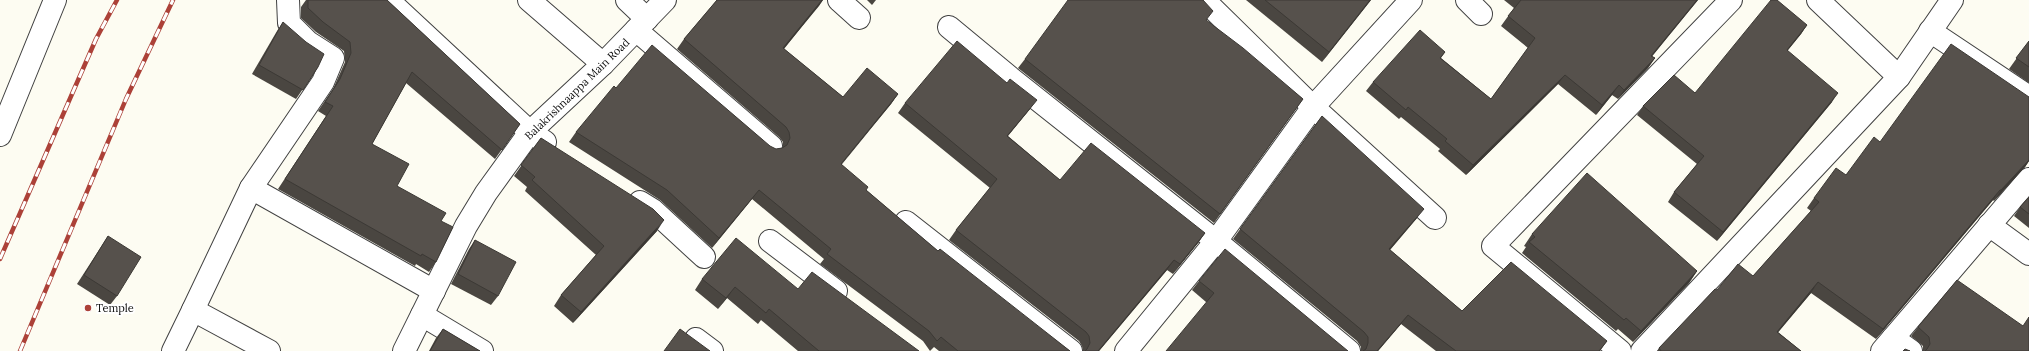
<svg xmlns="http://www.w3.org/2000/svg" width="2029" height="351" font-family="Lora,serif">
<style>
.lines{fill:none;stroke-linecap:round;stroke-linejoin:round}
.minor-casing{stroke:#414141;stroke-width:24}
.tertiary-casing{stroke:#414141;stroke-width:24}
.minor{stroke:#fff;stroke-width:22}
.tertiary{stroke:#fff;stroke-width:22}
.rail-casing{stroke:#ac4138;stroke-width:4.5}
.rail{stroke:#fff;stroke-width:3;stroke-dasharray:9;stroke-linecap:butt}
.wall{fill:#4a4641}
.shaded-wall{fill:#3c3935}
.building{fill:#56514c;stroke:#3c3935}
.poi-dot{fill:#ac4138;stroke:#fff;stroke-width:1.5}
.labels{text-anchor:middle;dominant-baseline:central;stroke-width:4;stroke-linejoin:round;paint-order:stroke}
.street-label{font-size:11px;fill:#0e0e0e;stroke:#fff}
.poi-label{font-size:11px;fill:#0e0e0e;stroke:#fff;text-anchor:start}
</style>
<rect width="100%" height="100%" fill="#fdfcf2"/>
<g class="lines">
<defs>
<g id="minor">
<path d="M388,0L530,132L545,142"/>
<path d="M529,0L603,64"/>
<path d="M627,0L647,19"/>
<path d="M839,0L859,18"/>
<path d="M1204,0L1313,107L1435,218"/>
<path d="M1467,0L1481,14"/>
<path d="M1818,0L1899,77"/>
<path d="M949,27L1013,80L1216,241L1349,351"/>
<path d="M636,30L771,146"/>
<path d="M1930,31L2029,97"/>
<path d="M0,135L55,0"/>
<path d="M251,188L434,291"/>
<path d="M640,202L653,210L704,257"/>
<path d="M906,222L1071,351"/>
<path d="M1989,225L2029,254"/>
<path d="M770,241L836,291"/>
<path d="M422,315L482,351"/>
<path d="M1893,338L1911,351"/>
<path d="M696,339L712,351"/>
<path d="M173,351L193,310"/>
<path d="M269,351L193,310L251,188L323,82L333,58L308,42L289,23L288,0"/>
<path d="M1126,351L1216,241L1313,107L1411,0"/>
<path d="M1620,351L1493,246L1731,0"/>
<path d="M1642,351L1899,77L1952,0"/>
<path d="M1882,351L2029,179"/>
</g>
<path id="tertiary" d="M404,351L466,226L486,193L530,132L603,64L665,0"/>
</defs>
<use href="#minor" class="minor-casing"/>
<use href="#tertiary" class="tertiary-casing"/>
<use href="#minor" class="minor"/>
<use href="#tertiary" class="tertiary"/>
<defs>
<g id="rail">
<path d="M0,259L96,39L117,0"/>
<path d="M20,351L126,99L173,0"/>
</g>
</defs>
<use href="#rail" class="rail-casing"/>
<use href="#rail" class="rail"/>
</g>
<g class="wall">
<path d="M306,0H387L520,124L495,159L406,83L372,144L397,186L441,221L436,262L429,272L416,264L415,266L278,189L326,116L318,111L333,89L345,62L344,51L316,32L301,18V7Z"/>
<path d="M717,0H823L784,49L843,97L898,94L891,104L841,164L866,190L938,251L1070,351H939L934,347L930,351L923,341L820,264L824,259L752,199L712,248L660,200L569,142L576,132L616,88L776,149L782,148L783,147V142L779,137L677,49L684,39Z"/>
<path d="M867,0H876L872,5Z"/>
<path d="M1246,0H1371L1322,62Z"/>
<path d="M1504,0H1698L1652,56L1655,58L1648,68L1618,99L1612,95L1596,115L1558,84L1466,175L1438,151L1440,149L1401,117L1399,119L1366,91L1373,82L1445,52L1441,58L1491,99L1528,48L1501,26L1514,8Z"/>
<path d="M1206,21L1303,99L1214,223L1018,68L1025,59Z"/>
<path d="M283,22L318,67L296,99L252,74L277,31Z"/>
<path d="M1807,25L1801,34L1787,51L1832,102L1717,241L1668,202L1674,192L1697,164L1637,115L1643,106L1695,93Z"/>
<path d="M2029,41V83L2009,69Z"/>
<path d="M2029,97V161L2025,167L1994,201L1993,200L1876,339L1811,293L1778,332L1801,351H1657L1659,348L1717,290L1753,276L1811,211L1807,208L1814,198L1846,175L1880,142Z"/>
<path d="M905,103L1030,109L1008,136L1060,180L1205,233L1198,243L1173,274L1167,270L1099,351H1083L1082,346L1079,341L949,240L956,230L990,188L898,113Z"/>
<path d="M1322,116L1417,218L1390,250L1462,311L1607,341L1600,351H1436L1401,324L1378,351H1361V347L1357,341L1233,239Z"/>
<path d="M541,138L657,231L573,323L554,306L561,295L596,255L525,191L527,187L514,176Z"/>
<path d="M2029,197V228L2014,216L2020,207Z"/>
<path d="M1532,234L1697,271L1689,283L1633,342L1618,329L1616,331L1522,253L1526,247L1524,246Z"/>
<path d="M108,236L117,296L110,305L77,284Z"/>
<path d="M475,240L498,296L491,305L451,284L469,249Z"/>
<path d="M702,279L798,289L919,351H798L761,320L758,324L727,298L718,309L695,290Z"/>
<path d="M1199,281L1348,351L1206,302L1192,290Z"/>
<path d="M1918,327L2029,351H1923V346L1911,336Z"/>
<path d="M443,329L480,351H429L436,338Z"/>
</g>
<g class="shaded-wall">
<path d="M822,0H823L819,6L776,58L783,48Z"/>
<path d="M1370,0H1371L1322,62L1329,52Z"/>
<path d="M1697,0H1698L1645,65L1651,56Z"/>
<path d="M1807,25L1801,34L1780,60L1787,50Z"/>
<path d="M1655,58L1648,68L1618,99L1624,90Z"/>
<path d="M1565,75L1558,84L1466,175L1473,165Z"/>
<path d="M1619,85L1612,95L1596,115L1602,105Z"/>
<path d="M1838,93L1832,102L1717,241L1723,232Z"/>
<path d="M898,94L891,104L834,174L841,164Z"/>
<path d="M1037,100L1030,109L1000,145L1007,136Z"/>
<path d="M2029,160V161L2025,167L1994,201L2001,190Z"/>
<path d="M759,190L752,199L712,248L719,238Z"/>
<path d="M2000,190L1993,200L1876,339L1883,329Z"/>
<path d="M1424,209L1417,218L1382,259L1389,249Z"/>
<path d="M664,220L657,231L573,323L581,312Z"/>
<path d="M1205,233L1198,243L1173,274L1180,264Z"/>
<path d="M1174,260L1167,270L1099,351H1098Z"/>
<path d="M1697,271L1689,283L1633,342L1641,331Z"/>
<path d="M1818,282L1811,293L1770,342L1777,332Z"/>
<path d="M735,287L727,298L718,309L726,298Z"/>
<path d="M1408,315L1401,324L1378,351H1377Z"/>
</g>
<g class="building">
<path d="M308,0H387L520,124L502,150L412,72L372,144L409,164L397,186L446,213L441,221L453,227L436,262L422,254L421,256L285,179L333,106L325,102L340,79L351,53L350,42L323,22L308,8Z"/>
<path d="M717,0H822L783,48L843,97L867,68L898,94L841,164L868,187L866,190L938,251L940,249L1070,351H958L941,337L937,341L929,331L827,254L831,249L759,190L719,238L667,190L576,132L614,86L616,88L652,45L770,146L776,149L782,148L787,145L790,138L789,132L786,127L684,39Z"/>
<path d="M1068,0H1203L1213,11L1206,20L1243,48L1303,99L1220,214L1025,59Z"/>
<path d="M1265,0H1370L1329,52Z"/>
<path d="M1521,0H1697L1651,56L1655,58L1624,90L1619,85L1602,105L1565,75L1473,165L1445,141L1447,139L1408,107L1406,110L1373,82L1420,30L1445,52L1440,58L1491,99L1535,38L1508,16Z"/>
<path d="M1771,0H1777L1807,25L1787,50L1838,93L1723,232L1674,192L1704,156L1643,106L1674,75L1695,93Z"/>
<path d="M283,22L306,42L324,54L318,67L303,90L259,65Z"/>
<path d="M957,41L1007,83L1010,79L1037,100L1007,136L1060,180L1091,143L1205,233L1180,264L1174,260L1098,351H1085L1087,349L1090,343L1089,336L1086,332L956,230L997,179L905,103Z"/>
<path d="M2029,41V67L2016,58Z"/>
<path d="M1951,44L2029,97V160L2001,190H2000L1883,329L1818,282L1777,332L1801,351H1661L1659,348L1715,289L1717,290L1738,264L1753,276L1819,202L1814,198L1836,168L1846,175L1874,137L1880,142Z"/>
<path d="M1322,116L1424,209L1389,249L1462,311L1511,262L1607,341L1599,351H1456L1408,315L1377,351H1363L1366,349L1368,343V337L1364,332L1240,229Z"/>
<path d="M541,138L653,209L664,220L581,312L561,295L604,246L532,180L535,177L521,165Z"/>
<path d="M1587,173L1697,271L1641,331L1626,318L1624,320L1529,242L1535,237L1532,234Z"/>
<path d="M2029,197V214L2020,207Z"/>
<path d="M108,236L141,257L117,296L84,275Z"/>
<path d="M736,238L798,289L812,272L919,351H819L769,309L766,313L735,287L726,298L702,279Z"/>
<path d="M475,240L516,262L498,296L458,274Z"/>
<path d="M1225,249L1348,351H1166L1214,293L1199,281Z"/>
<path d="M1957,280L2023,326L2029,317V351H1925L1927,349L1930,344L1929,337L1918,327Z"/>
<path d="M443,329L480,351H430Z"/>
<path d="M680,329L710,351H664Z"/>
<path d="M1905,349L1910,351H1903Z"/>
</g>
<circle class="poi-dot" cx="88" cy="308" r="4"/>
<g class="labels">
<g class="street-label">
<text transform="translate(577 89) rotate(-44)">Balakrishnaappa Main Road</text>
</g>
<g class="poi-label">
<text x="96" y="308">Temple</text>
</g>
</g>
</svg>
